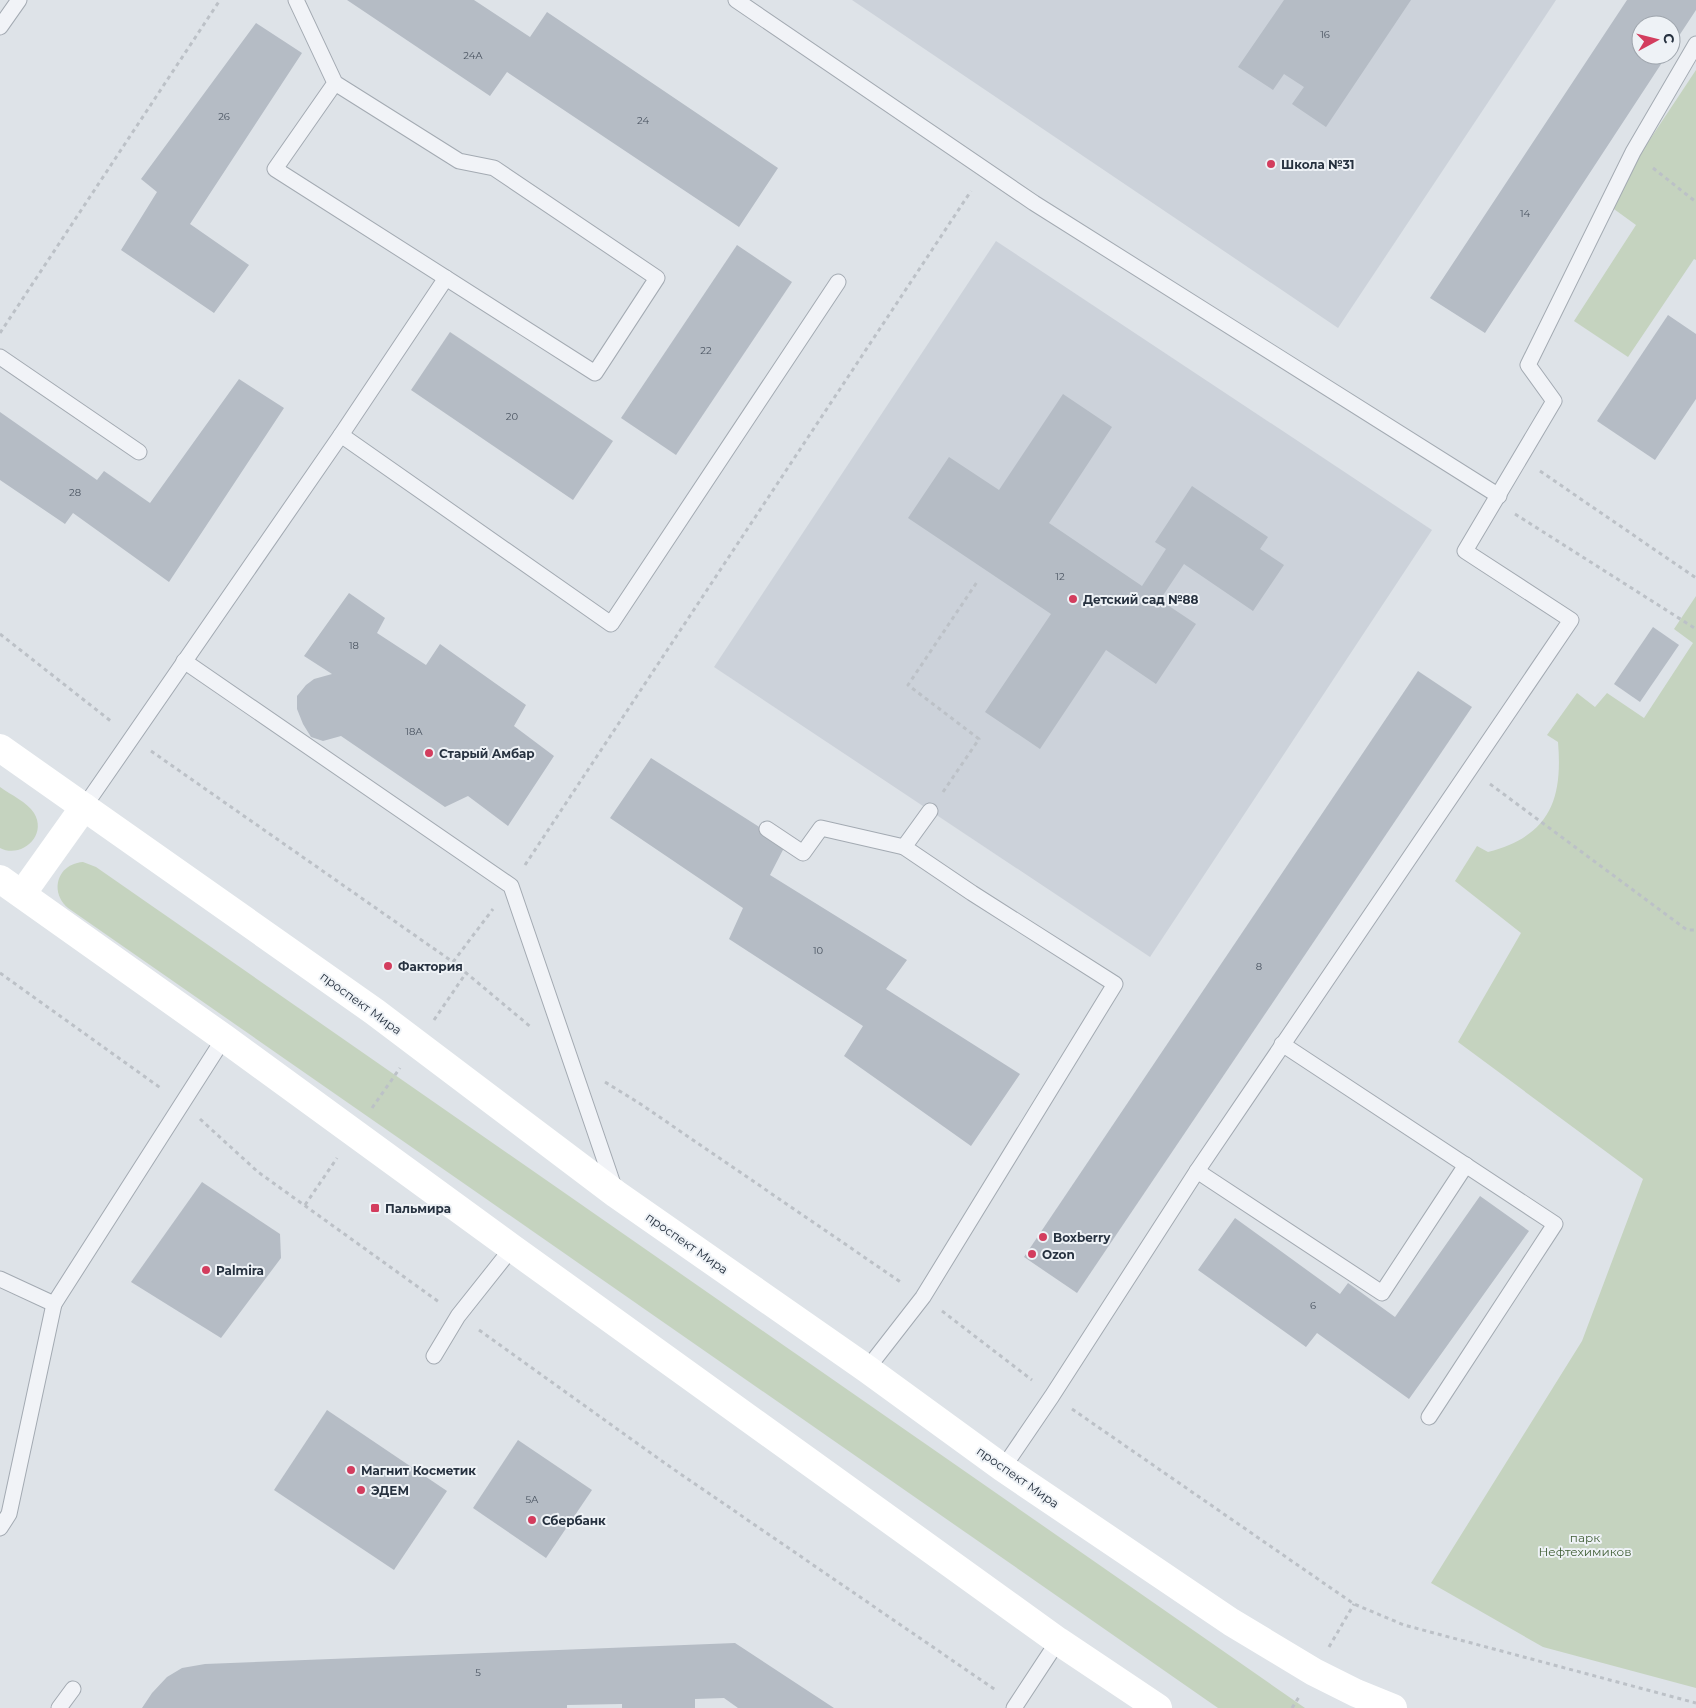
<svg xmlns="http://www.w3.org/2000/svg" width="1696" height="1708" font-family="Montserrat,sans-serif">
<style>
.built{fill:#ccd2da}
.green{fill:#c5d3bf}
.building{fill:#b5bcc5}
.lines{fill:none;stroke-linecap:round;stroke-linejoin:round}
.service-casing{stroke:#a3aab2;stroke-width:17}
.path{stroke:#bcc1c7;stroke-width:3;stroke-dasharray:4 4;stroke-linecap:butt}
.service{stroke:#f1f3f7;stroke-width:15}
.secondary{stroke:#fff;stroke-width:28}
.poi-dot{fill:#d33d5e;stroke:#eef2f6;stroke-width:2}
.labels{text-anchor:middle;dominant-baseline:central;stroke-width:4;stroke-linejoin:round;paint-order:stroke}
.number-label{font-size:10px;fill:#4a5461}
.poi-label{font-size:12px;font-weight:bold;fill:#273240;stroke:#eef2f6;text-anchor:start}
.street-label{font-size:12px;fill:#273240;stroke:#eef2f6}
.park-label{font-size:12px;fill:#3e5c33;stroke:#eef2f6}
</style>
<rect width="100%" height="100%" fill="#dee3e8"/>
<g class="built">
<path d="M852,0H1556L1338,328Z"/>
<path d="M996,241L1432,530L1150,957L714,667Z"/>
</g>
<g class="green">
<path d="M1696,70V260L1694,259L1628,357L1574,321L1636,225L1607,204Z"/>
<path d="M1696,596V1688L1543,1647L1431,1583L1582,1341L1643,1179L1458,1042L1521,933L1455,881L1477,846L1488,852C1549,836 1563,801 1558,742L1547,735L1577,693L1595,707L1607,693L1644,718L1693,643L1674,629Z"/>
<path d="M0,787C11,795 27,802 34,813C48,836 21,859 0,848Z"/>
<path d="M83,862L96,867L1305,1708H1218L68,908C49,892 57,864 83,862Z"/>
</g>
<g class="building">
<path d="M347,0H474L530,37L547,12L778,168L739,227L507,72L490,96Z"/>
<path d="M1284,0H1411L1326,127L1292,104L1304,87L1284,74L1273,90L1238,67Z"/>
<path d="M1627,0H1696V10L1671,48V25H1641V55H1667L1485,333L1430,298Z"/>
<path d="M256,23L302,53L190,224L249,265L214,313L121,250L157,192L141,179Z"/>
<path d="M737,245L792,282L676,455L621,418Z"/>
<path d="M1668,315L1696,334V399L1655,460L1597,421Z"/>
<path d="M450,332L613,441L573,500L411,390Z"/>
<path d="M239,379L284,408L169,582L73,513L65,524L0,480V412L97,480L104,471L150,503Z"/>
<path d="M1063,394L1112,427L1049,523L1142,586L1166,549L1155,542L1192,486L1268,537L1260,549L1284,565L1253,611L1184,564L1160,600L1196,624L1156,684L1106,650L1040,749L985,712L1051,614L908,518L949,457L999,490Z"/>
<path d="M349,593L385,618L377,633L426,665L440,644L526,705L514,726L554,756L508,826L468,796L445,807L341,736L323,741L311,737L303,724L297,709V696L306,685L314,679L332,674L304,656Z"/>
<path d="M1653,627L1679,645L1640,702L1614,684Z"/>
<path d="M1418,671L1472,707L1077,1293L1024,1257Z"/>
<path d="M651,758L786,844L770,875L907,960L886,989L1020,1074L971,1146L844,1056L863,1026L729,939L743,908L610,818Z"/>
<path d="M202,1182L280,1234L281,1258L221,1338L131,1282Z"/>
<path d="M1480,1196L1529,1231L1409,1399L1317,1333L1306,1347L1198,1270L1235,1218L1340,1294L1348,1283L1395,1317Z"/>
<path d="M327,1410L447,1491L394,1570L274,1490Z"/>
<path d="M518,1440L592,1490L546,1558L473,1508Z"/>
<path d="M735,1643L834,1708H738L724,1698L695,1699V1708H622V1704L567,1705V1708H142L152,1693L167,1677L182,1668L205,1664Z"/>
</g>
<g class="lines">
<defs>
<g id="service">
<path d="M296,0L335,83L459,161L494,168L657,278L595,373L275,169L335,83"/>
<path d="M736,0L1034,203L1499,496"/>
<path d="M0,27L19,0"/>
<path d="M0,357L139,452"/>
<path d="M341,435L611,624L838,282"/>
<path d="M184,661L511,886L615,1190"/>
<path d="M84,807L341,435L446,278"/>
<path d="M767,829L803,853L821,828L904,847"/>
<path d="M1282,1044L1555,1224L1429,1417"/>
<path d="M1197,1171L1382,1293L1466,1165"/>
<path d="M0,1279L54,1304L224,1038"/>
<path d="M434,1356L458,1316L512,1248"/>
<path d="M867,1369L923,1297L1115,984L972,893L904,847L930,811"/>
<path d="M1003,1468L1052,1396L1197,1171L1571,620L1465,551L1554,401L1528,365L1633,152L1696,44"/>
<path d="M0,1528L9,1514L54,1304"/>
<path d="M59,1708L73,1689"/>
<path d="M1014,1708L1058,1641"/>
</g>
</defs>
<use href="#service" class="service-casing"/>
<g class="path">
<path d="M1653,168L1696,202"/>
<path d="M0,333L220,0"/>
<path d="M1540,471L1696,578"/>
<path d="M1515,514L1696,629"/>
<path d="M0,634L112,722"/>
<path d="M151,751L453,962L532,1028"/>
<path d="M1490,784L1687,930H1696"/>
<path d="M943,792L979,739L908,685L977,582"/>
<path d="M525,865L971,191"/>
<path d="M453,962L493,909"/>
<path d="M0,973L162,1089"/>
<path d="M434,1020L466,973"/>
<path d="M605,1082L639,1103L902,1283"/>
<path d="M372,1108L400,1068"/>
<path d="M200,1119L258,1172L439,1302"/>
<path d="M305,1205L337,1158"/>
<path d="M942,1311L1032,1380"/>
<path d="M479,1330L666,1464L997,1691"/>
<path d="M1072,1409L1354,1604L1404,1625L1696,1703"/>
<path d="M1329,1647L1354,1604"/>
<path d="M1292,1708L1299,1697"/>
</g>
<use href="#service" class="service"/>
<g class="secondary">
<path d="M0,748L375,1012L616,1194L867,1369L1003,1468L1231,1622L1314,1672L1356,1693L1393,1708"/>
<path d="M0,879L224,1038L512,1248L1058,1641L1158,1708"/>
<path d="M22,894L84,807"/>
</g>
</g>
<g class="poi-dot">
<circle cx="1271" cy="164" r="5"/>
<circle cx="1073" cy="599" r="5"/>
<circle cx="429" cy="753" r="5"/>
<circle cx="388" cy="966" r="5"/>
<rect x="370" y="1203" width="10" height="10" rx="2.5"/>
<circle cx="1043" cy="1237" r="5"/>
<circle cx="1032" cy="1254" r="5"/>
<circle cx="206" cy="1270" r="5"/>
<circle cx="351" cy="1470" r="5"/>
<circle cx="361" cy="1490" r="5"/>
<circle cx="532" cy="1520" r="5"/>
</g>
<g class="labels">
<g class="number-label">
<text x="1325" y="34">16</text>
<text x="473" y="55">24А</text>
<text x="224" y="116">26</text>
<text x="643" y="120">24</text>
<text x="1525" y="213">14</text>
<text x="706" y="350">22</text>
<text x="512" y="416">20</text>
<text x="75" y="492">28</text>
<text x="1060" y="576">12</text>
<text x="354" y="645">18</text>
<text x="414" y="731">18А</text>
<text x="818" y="950">10</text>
<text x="1259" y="966">8</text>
<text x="1313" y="1305">6</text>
<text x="532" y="1499">5А</text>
<text x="478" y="1672">5</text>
</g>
<g class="poi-label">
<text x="1281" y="164">Школа №31</text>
<text x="1083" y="599">Детский сад №88</text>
<text x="439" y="753">Старый Амбар</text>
<text x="398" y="966">Фактория</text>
<text x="385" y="1208">Пальмира</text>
<text x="1053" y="1237">Boxberry</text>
<text x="1042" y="1254">Ozon</text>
<text x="216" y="1270">Palmira</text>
<text x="361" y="1470">Магнит Косметик</text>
<text x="371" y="1490">ЭДЕМ</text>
<text x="542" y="1520">Сбербанк</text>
</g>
<g class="street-label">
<text transform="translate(361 1003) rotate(36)">проспект Мира</text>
<text transform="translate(687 1243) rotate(35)">проспект Мира</text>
<text transform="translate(1018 1477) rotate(35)">проспект Мира</text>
</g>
<g class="park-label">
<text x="1585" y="1537">парк<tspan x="1585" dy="14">Нефтехимиков</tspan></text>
</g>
</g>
<g transform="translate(1656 40) rotate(83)"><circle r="24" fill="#eef2f6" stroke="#9ea5ad"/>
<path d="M0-4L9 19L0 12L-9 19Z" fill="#d33d5e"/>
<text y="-8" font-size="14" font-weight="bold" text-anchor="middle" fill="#273240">С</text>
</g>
</svg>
